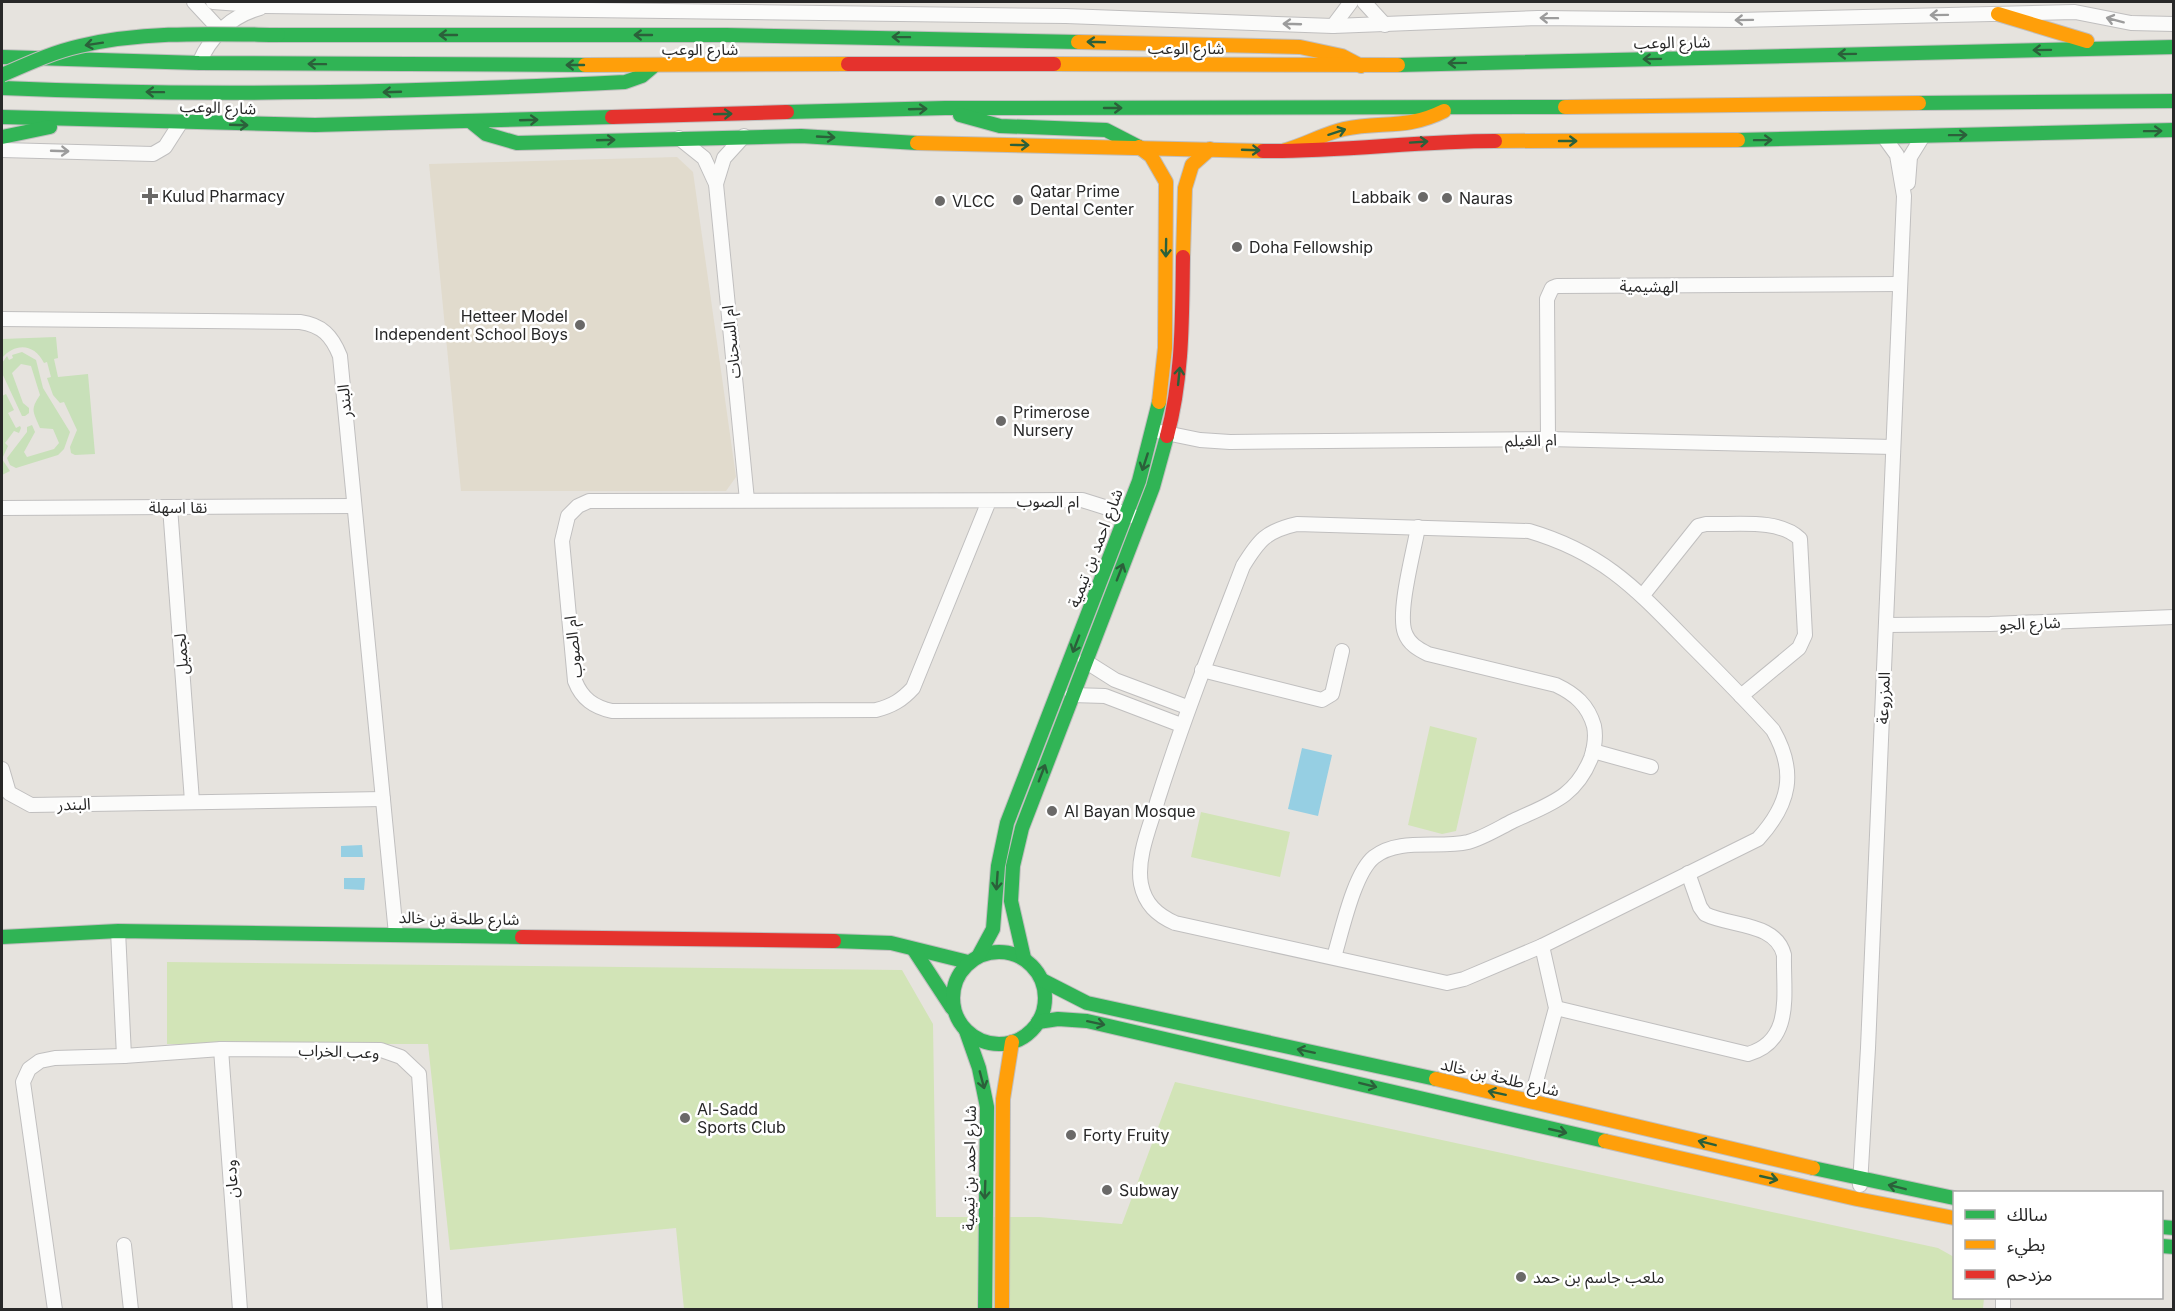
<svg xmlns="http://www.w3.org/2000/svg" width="2175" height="1311" font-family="Inter,'Noto Sans Arabic',sans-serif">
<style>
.education{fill:#e1dbcd}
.green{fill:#c8e0b9}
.pitch{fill:#d2e4b7}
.water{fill:#96cfe3}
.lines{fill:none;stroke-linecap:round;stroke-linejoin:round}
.street-casing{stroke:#c0bfbf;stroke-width:16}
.fast-casing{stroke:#c0bfbf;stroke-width:16}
.slow-casing{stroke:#c0bfbf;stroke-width:16}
.jam-casing{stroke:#c0bfbf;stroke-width:16}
.street{stroke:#fbfbfa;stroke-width:14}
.fast{stroke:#30b455;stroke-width:14}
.slow{stroke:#ff9f0a;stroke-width:14}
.jam{stroke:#e5322d;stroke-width:14}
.fast-bridge-casing{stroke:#bfbdbc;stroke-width:16;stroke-linecap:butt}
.fast-bridge{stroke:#30b455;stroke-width:14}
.oneway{stroke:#9c9c9c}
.oneway2{stroke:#2b603a}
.poi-dot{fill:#6a6968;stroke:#fff;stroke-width:2}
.labels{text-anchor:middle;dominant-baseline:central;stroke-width:5;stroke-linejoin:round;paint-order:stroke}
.street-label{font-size:16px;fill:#282828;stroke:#fff}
.poi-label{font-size:16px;fill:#282828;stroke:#fff;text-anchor:start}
</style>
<rect width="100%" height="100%" fill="#e6e3de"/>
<path class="education" d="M677,157L693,172L736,477L726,491H461L429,164Z"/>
<g class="green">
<path d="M56,337L58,358L54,359L58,377L88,374L95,454L75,455L71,453L70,447L77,430L64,402L60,403L53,395L47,378L51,377L47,362L44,363C34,343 15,343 2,358V339Z"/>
<path d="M22,352L36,360L43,388L70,432L64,449L58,455L16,468L10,465L7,458L27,432V427L32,425L35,432L24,452L27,457L54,449L59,443L53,429L40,428C33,411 30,410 40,395L31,366L21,364L12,373L23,403L29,408V413L25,416H22L2,373V363L7,356L9,360L13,358L12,355Z"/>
<path d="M6,394L14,410L8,413L16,428L20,426L21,428L19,433L14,431L5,443L8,446L2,459L10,471L2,475V396Z"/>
</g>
<g class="pitch">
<path d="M1430,726L1477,738L1456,831L1442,834L1408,825Z"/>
<path d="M1201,812L1290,832L1280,877L1191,857Z"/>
<path d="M167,962L902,970L933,1024L936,1217H1039L1122,1224L1175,1082L1938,1248L1954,1257V1298H1984L1983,1309H684L676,1228L450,1250L428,1044H167Z"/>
</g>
<g class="water">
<path d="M1302,748L1332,755L1318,816L1288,809Z"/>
<path d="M362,845L363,857H341V846Z"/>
<path d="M344,878H365L364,890L344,889Z"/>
</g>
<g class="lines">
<defs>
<g id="street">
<path d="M194,2L220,30"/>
<path d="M213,2L265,6L1066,16L1333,26L1538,18L1738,20L2075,12L2131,23L2174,24"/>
<path d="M1364,2L1385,25"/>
<path d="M1333,26L1351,2"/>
<path d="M199,63C211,36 231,16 260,8"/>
<path d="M679,138L704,158L716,184L747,500"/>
<path d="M2,150L153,154L165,147L181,122"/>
<path d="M1908,183L1910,157L1923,136"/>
<path d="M716,184L724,158L744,136"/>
<path d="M2,319L300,322C322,325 332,336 340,356L396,934"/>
<path d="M1161,432L1200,440L1230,442L1548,439L1893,447"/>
<path d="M1548,439L1547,299L1552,288L1557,286L1899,284"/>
<path d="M989,501L913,688C902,700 892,706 876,710L612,711C594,707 582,699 575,681L562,541L568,516L578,506L589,501L1082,500L1133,516"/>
<path d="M170,507L192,801"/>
<path d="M2,508L354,506"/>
<path d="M1297,524L1529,531C1604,553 1637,590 1689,643C1718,672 1746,700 1773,730C1797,772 1790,804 1758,839L1542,946L1464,979L1447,983L1175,923C1157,915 1145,904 1141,884C1136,857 1151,824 1158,799C1183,720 1213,644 1243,566C1259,540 1266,531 1297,524Z"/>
<path d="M1643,595L1698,526L1706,524C1735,525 1779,518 1800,539L1805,635L1799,648L1741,696"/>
<path d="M1886,625L1990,624L2174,617"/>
<path d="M1085,661L1115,680L1187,707"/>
<path d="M1202,670L1322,700L1332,694L1342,651"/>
<path d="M1072,695L1105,696L1181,725"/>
<path d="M1593,751L1651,767"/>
<path d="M2,769L9,793L31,805L383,799"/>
<path d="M118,931L124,1056"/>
<path d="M1334,957C1342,931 1354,873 1374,857C1399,837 1439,849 1468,842C1483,838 1499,828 1513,821C1549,804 1575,798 1591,758C1594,749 1596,736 1594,726C1588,705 1575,694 1556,685L1428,654C1418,649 1409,644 1405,633C1397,612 1414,551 1418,527"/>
<path d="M1556,1008L1748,1054C1794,1041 1783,993 1784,955C1776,922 1731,927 1705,914L1700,907L1688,873"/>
<path d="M221,1049L240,1310"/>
<path d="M1531,1100L1556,1008L1542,946"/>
<path d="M1860,1185L1868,1048L1904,196L1897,155L1884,137"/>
<path d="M124,1245L131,1310"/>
<path d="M55,1310L23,1082L29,1069L40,1061L55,1058L124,1056L221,1049L381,1050L401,1057L419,1074L435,1310"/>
<path d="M2003,1310V1298"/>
</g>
<g id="fast">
<path d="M278,35H726L1078,42"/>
<path d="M2,57L199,63L585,65"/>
<path d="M1398,65L2174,47"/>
<path d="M2,88C210,97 417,92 625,82L642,76L655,65"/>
<path d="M1919,103L2174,101"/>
<path d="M787,112L945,108L1565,107"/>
<path d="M960,115L1000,126L1106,130L1139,147"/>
<path d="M2,117L315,125L612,117"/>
<path d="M470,121L486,134L517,143L801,136L917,143"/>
<path d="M2,137L50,127"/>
<path d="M1738,140L2174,130"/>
<path d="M2,937L118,931L522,937"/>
<path d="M834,941L891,943L968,962"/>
<path d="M914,950L952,1008"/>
<circle cx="999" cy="998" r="46"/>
<path d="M979,955L993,929L998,866L1007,823L1139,481L1159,402"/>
<path d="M1024,958L1011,901L1013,866L1022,828L1153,487L1167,436"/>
<path d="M1042,980L1087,1003L1436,1079"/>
<path d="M1038,1022L1058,1019L1087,1021L1605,1141"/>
<path d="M966,1031L979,1068L987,1107L985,1310"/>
<path d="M1813,1168L1954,1198"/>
<path d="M2162,1227L2174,1228"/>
<path d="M2162,1246L2174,1247"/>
</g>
<g id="slow">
<path d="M1998,14L2087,41"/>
<path d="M1078,42L1300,47L1342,56L1361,66"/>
<path d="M1054,64L1398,65"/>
<path d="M585,65L848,64"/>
<path d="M1565,107L1919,103"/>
<path d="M1495,141L1738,140"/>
<path d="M917,143L1263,151"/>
<path d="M1139,147L1151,156L1166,182L1165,348L1159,402"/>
<path d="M1282,151C1304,146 1322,134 1344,129C1382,121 1406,130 1444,111"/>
<path d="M1183,257L1185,188L1192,165L1210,149"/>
<path d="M1436,1079L1813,1168"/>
<path d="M1605,1141L1857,1199L1954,1218"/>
<path d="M1002,1310L1003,1099L1012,1042"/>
</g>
<g id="jam">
<path d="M848,64H1054"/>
<path d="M612,117L787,112"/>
<path d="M1263,151C1341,152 1417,141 1495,141"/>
<path d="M1167,436C1183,377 1182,317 1183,257"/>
<path d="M522,937L834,941"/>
</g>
</defs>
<use href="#street" class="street-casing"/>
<use href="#fast" class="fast-casing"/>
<use href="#slow" class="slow-casing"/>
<use href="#jam" class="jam-casing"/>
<use href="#street" class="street"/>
<use href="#fast" class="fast"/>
<use href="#slow" class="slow"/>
<use href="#jam" class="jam"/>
<defs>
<path id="fast-bridge" d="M2,75C27,64 53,52 80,46C144,31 212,34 278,35"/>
</defs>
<use href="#fast-bridge" class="fast-bridge-casing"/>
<use href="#fast-bridge" class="fast-bridge"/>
</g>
<defs><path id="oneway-shaft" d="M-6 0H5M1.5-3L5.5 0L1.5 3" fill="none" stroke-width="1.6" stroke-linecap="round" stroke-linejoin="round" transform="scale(1.5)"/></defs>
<g class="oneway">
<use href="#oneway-shaft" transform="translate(1939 15) rotate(179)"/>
<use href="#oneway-shaft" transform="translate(1549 18) rotate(-179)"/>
<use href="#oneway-shaft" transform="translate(1744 20) rotate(179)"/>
<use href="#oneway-shaft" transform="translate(2115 20) rotate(-165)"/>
<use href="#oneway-shaft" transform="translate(1292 24) rotate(-178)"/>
<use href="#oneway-shaft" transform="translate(60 151) rotate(2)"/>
</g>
<g class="oneway2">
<use href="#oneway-shaft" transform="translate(448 35) rotate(180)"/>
<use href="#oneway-shaft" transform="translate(643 35) rotate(180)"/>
<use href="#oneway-shaft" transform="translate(901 37) rotate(-179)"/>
<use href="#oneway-shaft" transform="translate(1096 42) rotate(-178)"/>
<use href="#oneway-shaft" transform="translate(94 44) rotate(171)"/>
<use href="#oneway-shaft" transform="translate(2042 50) rotate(179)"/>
<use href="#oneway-shaft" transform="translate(1847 54) rotate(179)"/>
<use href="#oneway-shaft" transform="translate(1652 59) rotate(179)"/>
<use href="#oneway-shaft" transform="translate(1457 63) rotate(179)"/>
<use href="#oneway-shaft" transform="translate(317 64) rotate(-179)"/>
<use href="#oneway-shaft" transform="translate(575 65) rotate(180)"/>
<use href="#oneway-shaft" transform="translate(155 92) rotate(-179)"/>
<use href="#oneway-shaft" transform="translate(392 92) rotate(178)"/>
<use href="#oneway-shaft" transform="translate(1113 108)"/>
<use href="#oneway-shaft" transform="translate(918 109) rotate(-2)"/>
<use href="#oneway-shaft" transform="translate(723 114) rotate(-2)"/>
<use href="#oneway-shaft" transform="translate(529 120) rotate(-2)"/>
<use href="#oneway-shaft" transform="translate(239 125) rotate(2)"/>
<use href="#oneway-shaft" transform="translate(2153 131) rotate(-1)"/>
<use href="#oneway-shaft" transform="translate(1337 132) rotate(-18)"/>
<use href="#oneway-shaft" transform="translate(1958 135) rotate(-1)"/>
<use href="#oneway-shaft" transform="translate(826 137) rotate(3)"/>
<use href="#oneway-shaft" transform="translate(606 140) rotate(-2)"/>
<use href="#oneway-shaft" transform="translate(1763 140) rotate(-1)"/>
<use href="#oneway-shaft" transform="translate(1568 141)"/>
<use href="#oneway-shaft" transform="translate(1419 142) rotate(-4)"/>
<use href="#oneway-shaft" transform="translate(1020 145) rotate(1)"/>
<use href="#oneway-shaft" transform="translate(1251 150) rotate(2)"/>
<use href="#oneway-shaft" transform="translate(1166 248) rotate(91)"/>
<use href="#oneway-shaft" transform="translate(1179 376) rotate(-84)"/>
<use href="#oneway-shaft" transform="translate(1145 462) rotate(108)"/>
<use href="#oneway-shaft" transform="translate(1120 572) rotate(-69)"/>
<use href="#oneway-shaft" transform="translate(1076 644) rotate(111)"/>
<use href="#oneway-shaft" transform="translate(1042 773) rotate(-69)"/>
<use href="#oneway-shaft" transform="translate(997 881) rotate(94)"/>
<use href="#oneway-shaft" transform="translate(1096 1023) rotate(12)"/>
<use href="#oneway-shaft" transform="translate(1306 1051) rotate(-168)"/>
<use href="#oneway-shaft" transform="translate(982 1080) rotate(75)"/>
<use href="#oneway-shaft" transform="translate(1368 1085) rotate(14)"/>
<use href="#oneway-shaft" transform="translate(1497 1093) rotate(-168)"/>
<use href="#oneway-shaft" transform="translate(1558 1131) rotate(13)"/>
<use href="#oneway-shaft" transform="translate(1707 1143) rotate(-166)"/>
<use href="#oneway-shaft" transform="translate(1769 1178) rotate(13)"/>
<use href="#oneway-shaft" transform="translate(1897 1187) rotate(-166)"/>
<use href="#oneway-shaft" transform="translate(985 1190) rotate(92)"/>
</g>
<g class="poi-dot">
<path d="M147 187h6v6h6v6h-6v6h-6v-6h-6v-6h6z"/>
<circle cx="1423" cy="197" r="6"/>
<circle cx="1447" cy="198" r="6"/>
<circle cx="1018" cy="200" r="6"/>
<circle cx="940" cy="201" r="6"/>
<circle cx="1237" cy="247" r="6"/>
<circle cx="580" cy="325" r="6"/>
<circle cx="1001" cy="421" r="6"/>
<circle cx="1052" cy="811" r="6"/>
<circle cx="685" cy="1118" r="6"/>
<circle cx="1071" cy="1135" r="6"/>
<circle cx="1107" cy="1190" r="6"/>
<circle cx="1521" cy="1277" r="6"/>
</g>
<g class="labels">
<g class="street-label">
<text transform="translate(1672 42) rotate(-1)">شارع الوعب</text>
<text x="1186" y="48">شارع الوعب</text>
<text x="700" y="49">شارع الوعب</text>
<text transform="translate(218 107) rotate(2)">شارع الوعب</text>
<text transform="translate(1649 286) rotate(1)">الهشيمية</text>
<text transform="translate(731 342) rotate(-96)">ام السحنات</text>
<text transform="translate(344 401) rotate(-95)">البندر</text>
<text transform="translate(1531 440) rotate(-1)">ام الغيلم</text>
<text transform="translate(1048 501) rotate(1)">ام الصوب</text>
<text x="178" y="507">نقا اسهلة</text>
<text transform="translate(1095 548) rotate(-69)">شارع احمد بن تيمية</text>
<text transform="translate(2030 623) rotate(-2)">شارع الجو</text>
<text transform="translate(573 647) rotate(-96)">ام الصوب</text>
<text transform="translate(181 654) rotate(-94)">لجميل</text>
<text transform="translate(1883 698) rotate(-88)">المزروعة</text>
<text transform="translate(74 804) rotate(-2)">البندر</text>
<text transform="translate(459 918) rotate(1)">شارع طلحة بن خالد</text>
<text transform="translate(339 1051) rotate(2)">وعب الخراب</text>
<text transform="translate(1500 1077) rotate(13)">شارع طلحة بن خالد</text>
<text transform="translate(969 1168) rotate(-89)">شارع احمد بن تيمية</text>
<text transform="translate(231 1179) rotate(-94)">ودعان</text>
</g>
<g class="poi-label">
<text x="1030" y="191">Qatar Prime<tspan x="1030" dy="18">Dental Center</tspan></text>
<text x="162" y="196">Kulud Pharmacy</text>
<text x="1411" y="197" text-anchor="end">Labbaik</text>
<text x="1459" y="198">Nauras</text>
<text x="952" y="201">VLCC</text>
<text x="1249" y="247">Doha Fellowship</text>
<text x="568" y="316" text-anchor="end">Hetteer Model<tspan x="568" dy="18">Independent School Boys</tspan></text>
<text x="1013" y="412">Primerose<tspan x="1013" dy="18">Nursery</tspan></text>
<text x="1064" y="811">Al Bayan Mosque</text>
<text x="697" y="1109">Al-Sadd<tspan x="697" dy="18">Sports Club</tspan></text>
<text x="1083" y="1135">Forty Fruity</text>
<text x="1119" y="1190">Subway</text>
<text x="1533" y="1277">ملعب جاسم بن حمد</text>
</g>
</g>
<rect width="2175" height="1311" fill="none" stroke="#282828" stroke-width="6"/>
<rect x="1953" y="1191" width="210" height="108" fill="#ffffff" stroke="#a9a9a9" stroke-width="1.5"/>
<rect x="1965" y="1210" width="30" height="9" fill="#30b455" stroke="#a9a9a9" stroke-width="1.5"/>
<text x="2007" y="1221" font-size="18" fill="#282828">سالك</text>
<rect x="1965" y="1240" width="30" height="9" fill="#ff9f0a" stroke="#a9a9a9" stroke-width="1.5"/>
<text x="2007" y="1251" font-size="18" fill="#282828">بطيء</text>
<rect x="1965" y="1270" width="30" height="9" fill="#e5322d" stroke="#a9a9a9" stroke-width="1.5"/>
<text x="2007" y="1281" font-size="18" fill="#282828">مزدحم</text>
</svg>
